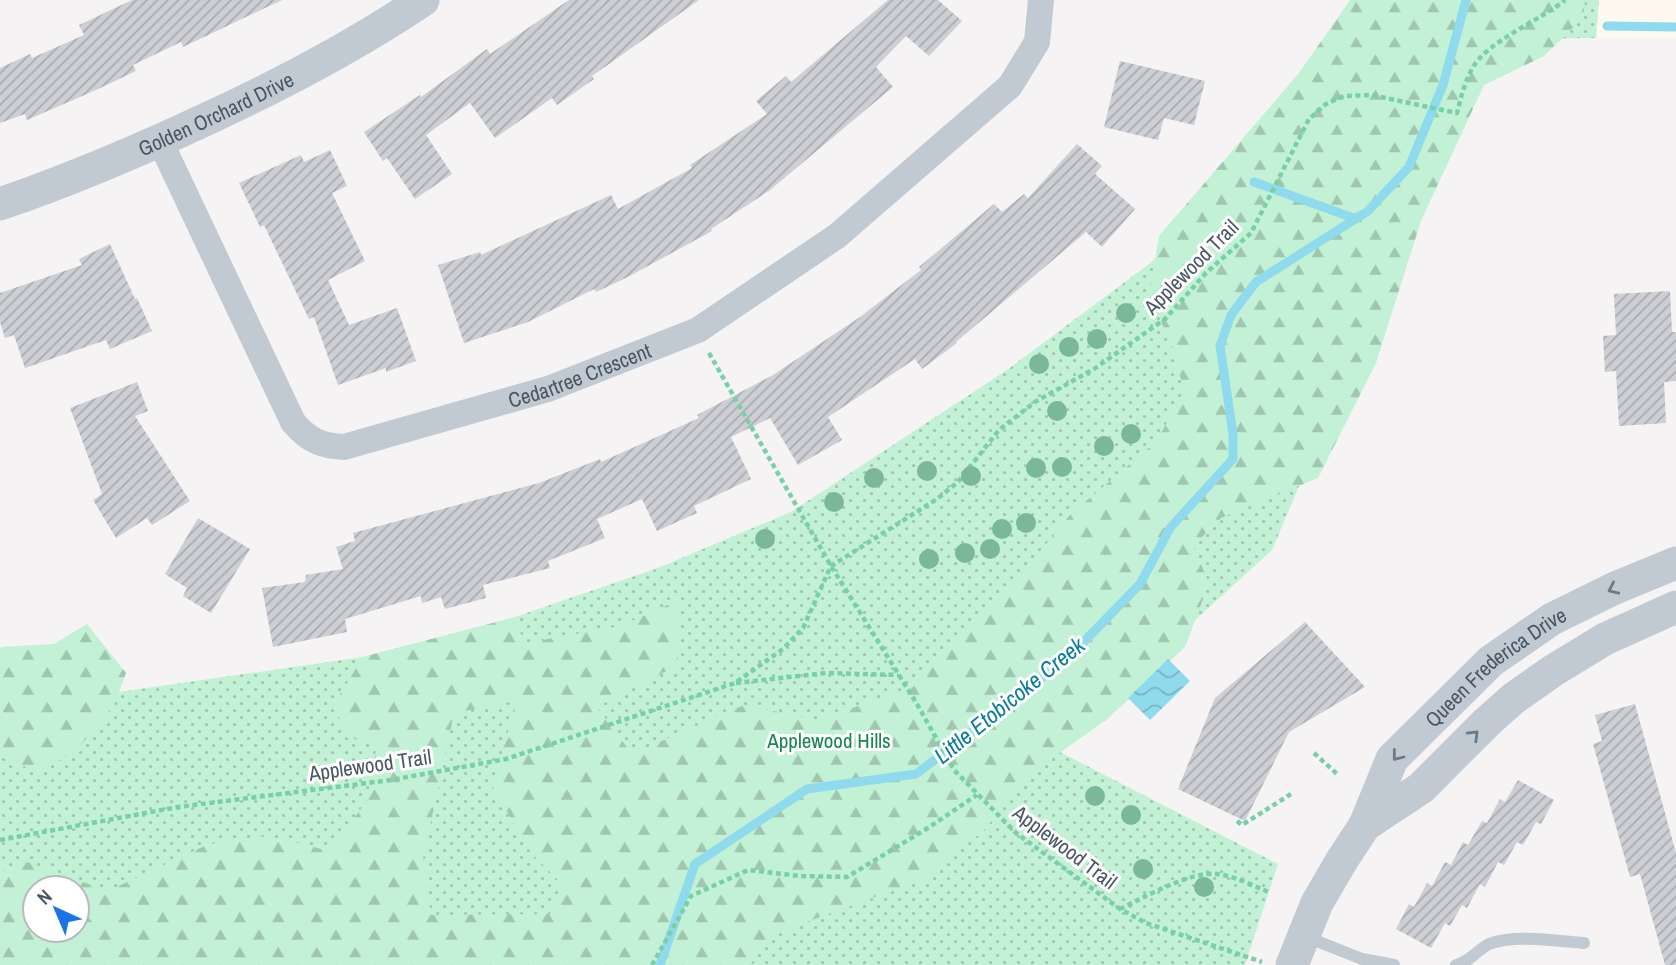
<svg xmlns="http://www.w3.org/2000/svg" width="1676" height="965" font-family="'Archivo Narrow',sans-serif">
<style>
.commercial{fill:#fdf9ef}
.grass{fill:url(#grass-dots);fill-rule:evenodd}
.forest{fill:url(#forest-firs);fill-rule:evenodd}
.water{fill:url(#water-waves)}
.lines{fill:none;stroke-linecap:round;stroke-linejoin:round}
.stream{stroke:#90daee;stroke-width:9}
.building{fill:url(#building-hatch)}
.path{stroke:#7ad0a6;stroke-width:4.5;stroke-dasharray:5 3.5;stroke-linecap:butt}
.service{stroke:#c1cad2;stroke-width:12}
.minor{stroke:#c1cad2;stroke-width:26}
.tertiary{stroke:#c1cad2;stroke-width:33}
.tree{fill:#7bb799}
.oneway{stroke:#6e7983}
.labels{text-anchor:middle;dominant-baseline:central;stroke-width:6;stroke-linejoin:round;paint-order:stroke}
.street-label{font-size:21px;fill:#4a5661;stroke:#fff}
.park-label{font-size:21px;fill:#17864f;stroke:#fff}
.water-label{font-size:23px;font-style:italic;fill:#0c7c9b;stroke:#fff}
</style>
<defs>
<pattern id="grass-dots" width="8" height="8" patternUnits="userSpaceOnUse" patternTransform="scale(1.75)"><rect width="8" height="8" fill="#c3f1d5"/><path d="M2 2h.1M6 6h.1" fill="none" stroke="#a0c6b0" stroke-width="1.8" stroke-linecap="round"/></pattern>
<pattern id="forest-firs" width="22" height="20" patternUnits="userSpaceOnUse" patternTransform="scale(1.75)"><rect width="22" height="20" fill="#c3f1d5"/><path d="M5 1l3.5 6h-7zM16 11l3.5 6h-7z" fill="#a0c6b0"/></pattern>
<pattern id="water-waves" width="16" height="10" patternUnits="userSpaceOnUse" patternTransform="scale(1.75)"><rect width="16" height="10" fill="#90daee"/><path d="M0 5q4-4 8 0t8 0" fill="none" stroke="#78b4c4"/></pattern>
<pattern id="building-hatch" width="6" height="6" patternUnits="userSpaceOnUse" patternTransform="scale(1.75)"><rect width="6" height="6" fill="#cdcfd5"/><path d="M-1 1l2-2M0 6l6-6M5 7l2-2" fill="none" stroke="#a8abb0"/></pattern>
</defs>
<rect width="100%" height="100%" fill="#f5f3f3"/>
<path class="commercial" d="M1599,0H1676V38H1596Z"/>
<path class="grass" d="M1396,0H1599L1596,38L1488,39L1272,550L1054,749L1278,864L1245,965H0V739L119,692L363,657L512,618L658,568L791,512L1007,370L1149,264L1233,188ZM35,888H77V930H35Z"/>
<g class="forest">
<path d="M1350,0H1585L1583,18L1544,56L1484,85L1421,221L1376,363L1318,478L1221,518L1193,546L1209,583L1185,647L1106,720L1031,773L984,830L927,878L771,935L750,965H0V872L27,862L108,891L209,844L269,836L330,851L369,798L377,743L347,738L334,704L363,657L512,618L526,643L620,626L677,601L678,665L597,707L632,754L744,705L818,720L913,687L1014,583L1070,515L1157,441L1184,390L1171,344L1149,294L1159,236L1299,73ZM517,701L492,786L531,853L562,884L550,914L431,915L423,859L454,713ZM35,888H77V930H35Z"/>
<path d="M87,624L126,673L114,705L80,746L41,773L0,757V649L2,647L54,644Z"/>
</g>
<path class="water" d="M1168,659L1190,681L1150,720L1128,698Z"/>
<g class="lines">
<g class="stream">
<path d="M1607,26L1676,27"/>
<path d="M1254,182L1356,219"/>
<path d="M660,965L695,864L807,789L916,774L985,722L1071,655L1140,584L1170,528L1233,459V434L1220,346L1231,315L1256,282L1368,211L1409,167L1443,85L1466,0"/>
</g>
</g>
<g class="building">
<path d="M132,0H282L183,47L181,42L133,65L136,71L96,90L27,120L25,114L0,123V68L30,54L32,58L84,35L79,25Z"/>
<path d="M569,0H699L592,76L594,79L557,105L552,98L495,138L470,103L426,135L452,174L415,199L387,158L383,161L364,132L420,95L421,97L487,49L490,54Z"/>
<path d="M888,0H938L962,21L929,56L906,36L876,67L893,87L770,190L711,229L712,231L626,278L596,292L594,289L528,322L464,343L438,265L480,252L481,255L611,195L618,209L692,168L690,165L767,114L756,101L786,76L791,82Z"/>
<path d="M1120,61L1205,81L1194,125L1164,118L1158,140L1104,127Z"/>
<path d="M1077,144L1102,166L1095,174L1135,209L1102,247L1086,232L956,342L957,343L922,369L915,359L828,417L842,440L798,465L770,418L731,437L751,479L694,506L697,513L657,531L642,499L597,519L605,538L548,561L550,568L483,585L486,598L445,609L441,597L422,603L421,596L345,619L347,632L273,647L262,588L305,582L306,575L343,569L336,547L355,541L353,533L539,483L600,459L601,462L699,418L697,415L773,375L860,317L921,270L919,267L994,204L1002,212L1024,194L1028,198Z"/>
<path d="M330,150L347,186L332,193L365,261L328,280L349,325L397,308L416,361L386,372V368L338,385L314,317L309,319L264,225L260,227L239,183L301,155L304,162Z"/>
<path d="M110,244L135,299L137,298L152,331L110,349L106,340L25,368L14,335L5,338L0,322V293L82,265L79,259Z"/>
<path d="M1670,291L1672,332H1676V381L1664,382L1666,423L1619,426L1616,371L1605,372L1603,336L1616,335L1614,294Z"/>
<path d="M137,382L148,411L135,416L190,501L152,525L147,518L116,538L93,500L102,494L70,408Z"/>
<path d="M198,518L250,549L211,613L183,596L187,588L165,574Z"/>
<path d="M1305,622L1365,687L1289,732L1245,821L1178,789L1215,698Z"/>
<path d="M1635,704L1676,853V965H1665L1640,874L1630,877L1593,744L1602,741L1595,715Z"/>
<path d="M1518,780L1554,800L1541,824L1536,822L1523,845L1517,842L1504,865L1498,862L1485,887L1480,884L1467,908L1462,905L1450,926L1445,923L1431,948L1396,929L1409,904L1414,907L1427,883L1432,886L1445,862L1451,865L1463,842L1468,845L1482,821L1487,823L1500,799L1505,802Z"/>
</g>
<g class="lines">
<g class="path">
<path d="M709,353L831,566L917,704L954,770L1016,833L1120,909L1146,923L1262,962"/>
<path d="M736,683L826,673L898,675"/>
<path d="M1314,753L1337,774"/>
<path d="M1237,821L1242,825L1291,794"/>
<path d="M0,840L178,807L391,780L506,759L735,683L783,649L803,628L831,566L937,499L958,482L999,430L1035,402L1094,369L1165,319L1206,273L1251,233L1309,119L1326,104L1344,96L1371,95L1457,113C1461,97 1465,81 1473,67C1488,41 1541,20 1565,0"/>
<path d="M1120,909C1145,897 1190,871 1217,874C1235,876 1253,886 1269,892"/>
<path d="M652,965L691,896L748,870L800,876L847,877L928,828L977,795"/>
</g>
<g class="service">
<path d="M1304,936L1362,959L1394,965"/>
<path d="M1456,965C1470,962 1477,950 1489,944C1513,934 1558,941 1584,943"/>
</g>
<path class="minor" id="s1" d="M160,141L293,422C308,440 321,446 344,447L548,389L698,330L837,236L1010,86L1037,42L1041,0"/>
<g class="tertiary">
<path id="s2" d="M0,204C73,179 143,149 213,116C286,82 356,45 423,0"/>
<path d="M1365,825L1421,788L1487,722L1514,698L1554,670L1605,639L1676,607"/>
<path id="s3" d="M1292,965L1317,903L1342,860L1365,825L1392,759L1491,661L1552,619L1615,588L1676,563"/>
</g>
</g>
<g class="tree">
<circle cx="1126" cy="313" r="10"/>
<circle cx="1097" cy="339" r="10"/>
<circle cx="1069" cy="347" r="10"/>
<circle cx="1039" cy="364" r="10"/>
<circle cx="1057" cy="411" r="10"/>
<circle cx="1131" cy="434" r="10"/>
<circle cx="1104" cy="446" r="10"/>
<circle cx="1062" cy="467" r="10"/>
<circle cx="1036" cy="468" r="10"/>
<circle cx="927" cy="471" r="10"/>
<circle cx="971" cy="476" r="10"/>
<circle cx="874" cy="478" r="10"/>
<circle cx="834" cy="502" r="10"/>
<circle cx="1026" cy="523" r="10"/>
<circle cx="1002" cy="529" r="10"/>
<circle cx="765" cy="539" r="10"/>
<circle cx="990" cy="549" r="10"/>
<circle cx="965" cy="553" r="10"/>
<circle cx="929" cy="559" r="10"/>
<circle cx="1095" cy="796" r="10"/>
<circle cx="1131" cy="815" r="10"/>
<circle cx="1143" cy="869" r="10"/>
<circle cx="1204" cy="887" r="10"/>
</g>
<defs><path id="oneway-chevron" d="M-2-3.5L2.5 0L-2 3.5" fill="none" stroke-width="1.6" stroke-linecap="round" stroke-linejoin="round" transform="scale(1.75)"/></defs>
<g class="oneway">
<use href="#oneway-chevron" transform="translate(1613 589) rotate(155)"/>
<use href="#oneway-chevron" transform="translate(1474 735) rotate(-45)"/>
<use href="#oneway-chevron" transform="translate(1397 756) rotate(128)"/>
</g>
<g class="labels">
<g class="street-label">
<text stroke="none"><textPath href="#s2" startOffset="234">Golden Orchard Drive</textPath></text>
<text transform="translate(1191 267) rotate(-45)">Applewood Trail</text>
<text stroke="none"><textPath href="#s1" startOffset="616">Cedartree Crescent</textPath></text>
<text stroke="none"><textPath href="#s3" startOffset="369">Queen Frederica Drive</textPath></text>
<text transform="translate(370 765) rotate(-8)">Applewood Trail</text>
<text transform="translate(1065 847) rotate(37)">Applewood Trail</text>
</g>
<g class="park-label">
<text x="829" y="740">Applewood Hills</text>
</g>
<g class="water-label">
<text transform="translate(1009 700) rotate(-39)">Little Etobicoke Creek</text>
</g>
</g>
<g transform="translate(56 909) rotate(316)"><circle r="33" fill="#ffffff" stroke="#b7bbc0" stroke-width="2"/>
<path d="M0-5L12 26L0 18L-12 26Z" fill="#1a73e8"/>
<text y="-10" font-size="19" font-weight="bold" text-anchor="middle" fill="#4a5661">N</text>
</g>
</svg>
